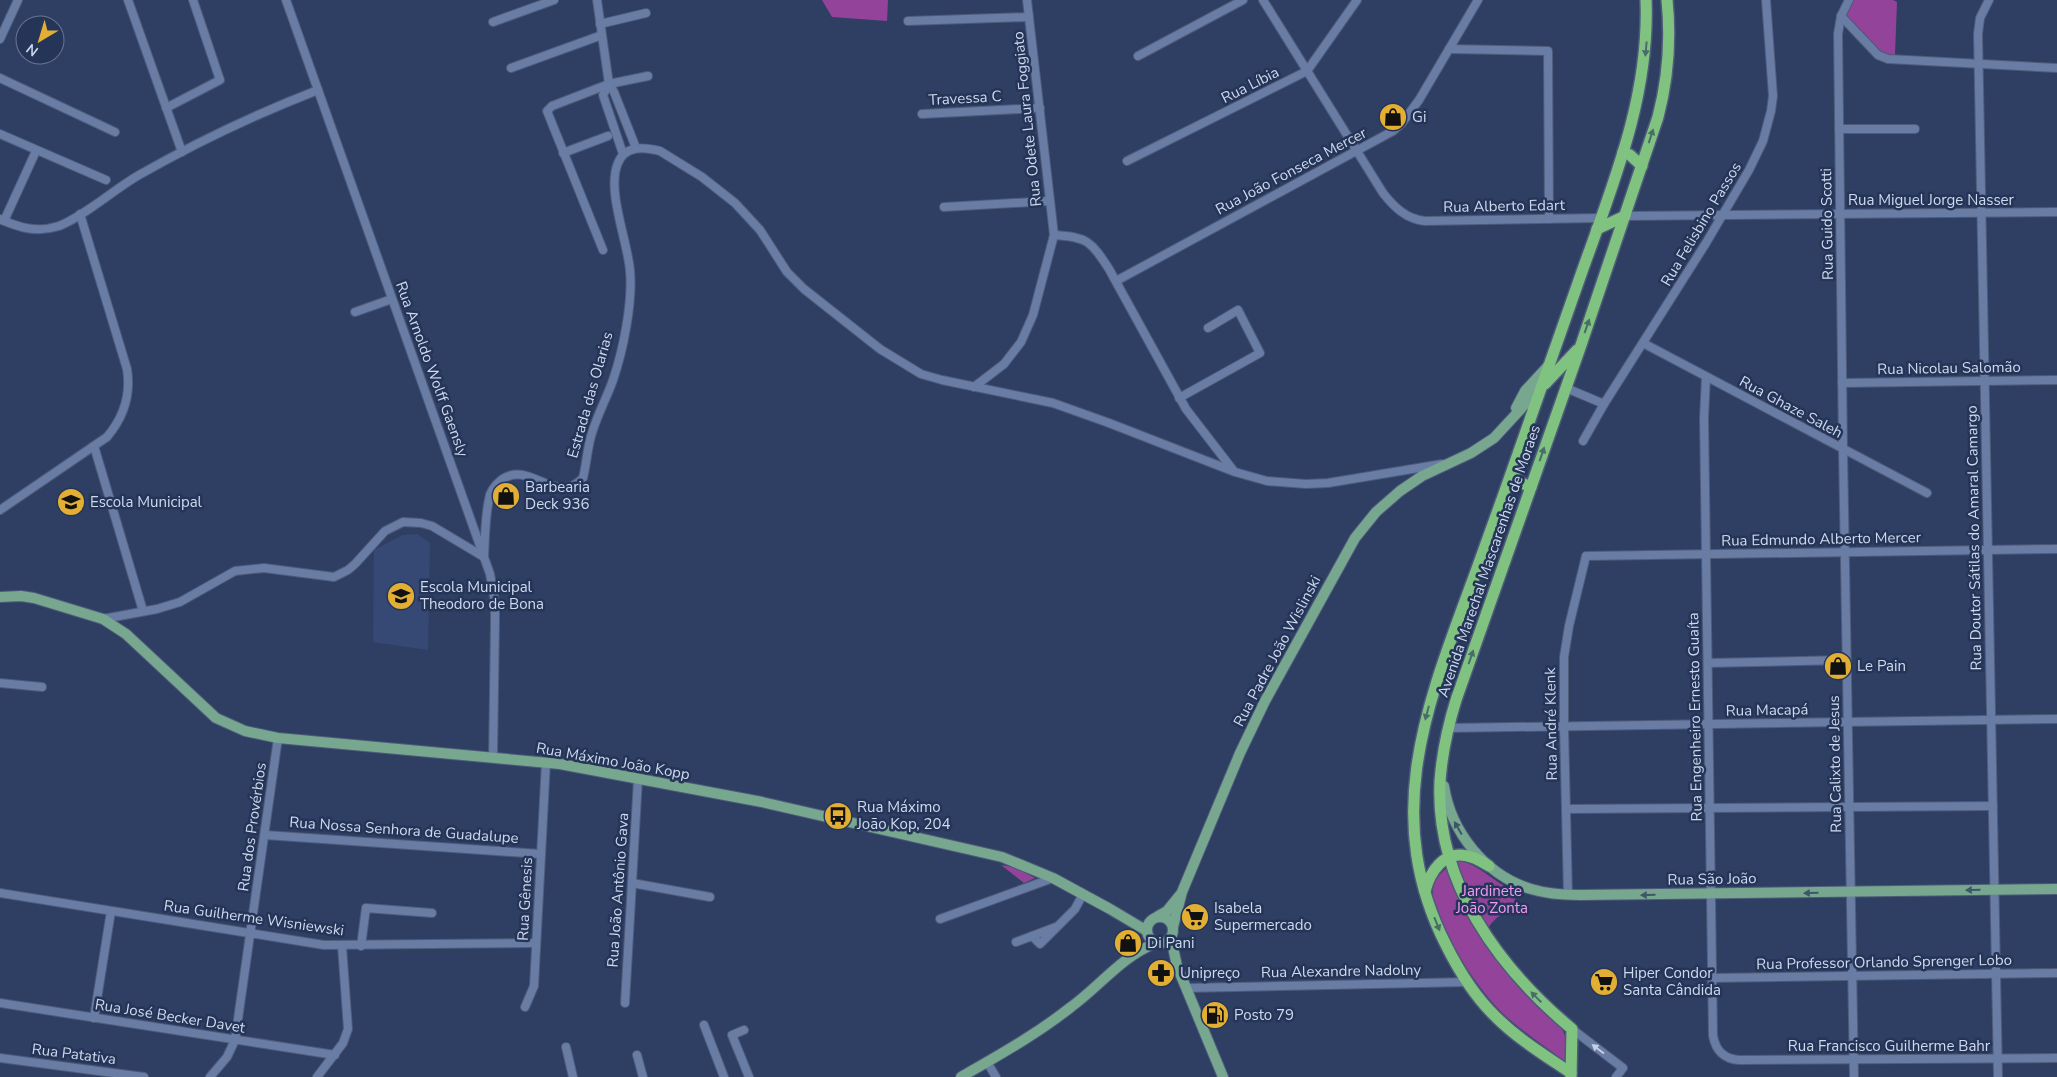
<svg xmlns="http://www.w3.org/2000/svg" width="2057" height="1077" font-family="'Nunito Sans',sans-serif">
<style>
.built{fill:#364974}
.green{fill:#934399}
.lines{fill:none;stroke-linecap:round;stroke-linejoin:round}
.minor-casing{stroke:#4e5b79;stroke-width:10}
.major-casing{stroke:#4e5b79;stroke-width:12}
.highway-casing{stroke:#4e5b79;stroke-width:14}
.minor{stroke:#697ca4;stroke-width:8}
.major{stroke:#77a78f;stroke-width:10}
.highway{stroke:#80c381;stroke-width:11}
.oneway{fill:#496e68}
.oneway2{fill:#3e5768}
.oneway3{fill:#c4d0e8}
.labels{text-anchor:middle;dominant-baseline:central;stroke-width:5;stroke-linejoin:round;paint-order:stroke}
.street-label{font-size:15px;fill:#ced9ef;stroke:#253558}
.poi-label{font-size:15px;fill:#ced9ef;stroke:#253558;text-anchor:start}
.park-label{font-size:15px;fill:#f299f7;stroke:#253558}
</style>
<rect width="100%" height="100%" fill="#2f3f64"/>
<path class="built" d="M417,534L430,543L428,650L373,642L374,550L403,535Z"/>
<g class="green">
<path d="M822,0H888L887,21L832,17Z"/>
<path d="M1853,0H1893L1897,2L1895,55C1875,55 1859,29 1845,15Z"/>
<path d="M1460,861C1476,863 1498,884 1514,892L1516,910C1503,911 1496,917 1488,928L1467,889L1456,862Z"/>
<path d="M1001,865L1014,867L1035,878L1024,883Z"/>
<path d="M1447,868C1464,914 1490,955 1523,992C1533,1004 1558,1021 1564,1033C1568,1042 1567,1054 1568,1064C1549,1049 1527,1035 1509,1019C1477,991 1446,939 1433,899C1431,885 1436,877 1447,868Z"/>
</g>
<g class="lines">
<defs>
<g id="minor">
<path d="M128,0L182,152"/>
<path d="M286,0L490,574L495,602V621L493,758"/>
<path d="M597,0L609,84L614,92L636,148"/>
<path d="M1263,0L1383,193C1394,207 1406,219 1425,221L1600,218"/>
<path d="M1849,0L1841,16L1838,34L1843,450L1854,1077"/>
<path d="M1989,0L1980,18L1978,34L1998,1077"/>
<path d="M1841,16L1878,55L1888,59L2057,68"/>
<path d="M908,21L1029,17"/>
<path d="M493,22L554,0"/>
<path d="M600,24L646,13"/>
<path d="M0,39L18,0"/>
<path d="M1449,49L1548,51L1549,219"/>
<path d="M1138,56L1243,0"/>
<path d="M511,68L602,35"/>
<path d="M0,78L115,132"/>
<path d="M609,84L603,95L623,154"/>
<path d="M166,108L220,80L193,0"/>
<path d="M922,114L1040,108"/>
<path d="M1839,129H1915"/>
<path d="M0,134L106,180"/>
<path d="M563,153L608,136"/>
<path d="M1127,161L1307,71L1357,0"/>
<path d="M944,207L1050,201"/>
<path d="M1625,216L2057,212"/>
<path d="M0,219C20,228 37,233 59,226C86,215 113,190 139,175C197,142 256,114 318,90"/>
<path d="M4,221L36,151"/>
<path d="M1054,235C1087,237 1091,241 1109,269L1186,409L1233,470"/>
<path d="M603,250L547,111L552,106L609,84L648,76"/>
<path d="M1116,281L1393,131L1402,123L1419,100L1478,0"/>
<path d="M355,312L392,299"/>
<path d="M1643,343L1927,493"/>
<path d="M1706,377L1704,418L1713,1036C1716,1051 1724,1059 1739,1060L2057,1058"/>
<path d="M1842,383L2057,380"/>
<path d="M974,387L1004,364L1021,342L1033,315L1054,235L1027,0"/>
<path d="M1566,388L1604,404L1706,243L1749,170L1763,141L1771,111L1773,96L1766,0"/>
<path d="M1179,398L1260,353L1238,310L1208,328"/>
<path d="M1583,441L1604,404"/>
<path d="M94,446L143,611"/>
<path d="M0,510L107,437C124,417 131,394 127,369L80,214"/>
<path d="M484,557C485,538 485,518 489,499C490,491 495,485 501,480C530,459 555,507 583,478C586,466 587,453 590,440C595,419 606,400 613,380C623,351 633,302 630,271C628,242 606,190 618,163C625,145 644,147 660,151L702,177L735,203L760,230L787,272L804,289L880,349L921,374L942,380L1053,403L1109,423L1235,472L1267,481L1306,484L1328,483L1442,464"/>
<path d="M103,619L157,609L180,602L235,571L264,568L334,577L348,570L355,564L385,531L403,522L421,523L432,526L484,557"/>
<path d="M1708,663L1847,660"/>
<path d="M0,683L42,687"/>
<path d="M1448,728L2057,719"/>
<path d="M1566,809L1993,806"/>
<path d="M265,835L541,854"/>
<path d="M632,883L710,897"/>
<path d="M0,893L324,945L536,943"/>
<path d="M1568,895L1564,727V657L1569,626L1586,556L2057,549"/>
<path d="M940,919L1053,878"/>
<path d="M1032,936L1040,944L1075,909L1083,894"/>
<path d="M1016,942L1056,927"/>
<path d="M361,946L366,908L432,913"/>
<path d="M1712,978L2057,973"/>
<path d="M1186,988L1468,982"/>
<path d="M0,1003L335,1055"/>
<path d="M625,1003L638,779"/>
<path d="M525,1007L534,986L546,762"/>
<path d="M94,1018L111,911"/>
<path d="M704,1025L724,1077"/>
<path d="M1572,1029L1623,1068L1616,1077"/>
<path d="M744,1030L732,1035L749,1077"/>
<path d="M566,1047L573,1077"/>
<path d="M637,1055L643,1077"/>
<path d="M0,1058L144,1077"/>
<path d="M987,1062L996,1077"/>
<path d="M210,1077L227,1057L235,1040L278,738"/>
<path d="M317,1077L343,1043L348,1029L342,946"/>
</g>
<g id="major">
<path d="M1516,408L1525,391L1549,365"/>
<path d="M0,597L21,596L34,598L103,619L126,634L216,718L245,731L278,738L560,764L762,802L1002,857L1053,878L1110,909L1147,931"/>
<path d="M1444,786C1451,832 1485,875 1531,889C1547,894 1563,895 1580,895L2057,889"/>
<path d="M1158,916L1167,911L1180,895"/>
<circle cx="1160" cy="930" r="13"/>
<path d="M1173,927L1182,892L1240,753L1265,701L1355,538L1376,512L1400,491L1422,476L1471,453L1494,438L1541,387"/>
<path d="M1171,938L1177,966L1223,1077"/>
<path d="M961,1077C999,1055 1037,1034 1071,1007C1100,986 1122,956 1156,943"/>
</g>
<g id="highway">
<path d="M1623,152L1630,155L1642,166"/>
<path d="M1597,229L1625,216"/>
<path d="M1545,384L1577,350"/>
<path d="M1514,468C1513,480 1520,483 1531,487"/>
<path d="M1425,891C1430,872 1444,850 1467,856C1475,857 1482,862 1489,866"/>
<path d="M1571,1073C1546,1056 1518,1039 1496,1017C1475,997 1459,971 1446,945C1378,811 1431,695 1478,566C1512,472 1545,378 1578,283C1610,191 1650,100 1646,0"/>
<path d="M1571,1077L1572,1029C1499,968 1435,882 1440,781C1442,754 1448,726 1456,700L1580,348L1658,117C1668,79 1671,40 1667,0"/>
</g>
</defs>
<use href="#minor" class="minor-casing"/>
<use href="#major" class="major-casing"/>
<use href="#highway" class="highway-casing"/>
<use href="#minor" class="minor"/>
<use href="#major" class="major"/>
<use href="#highway" class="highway"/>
</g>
<defs><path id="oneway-solid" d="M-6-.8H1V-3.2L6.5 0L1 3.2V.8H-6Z" transform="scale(1.25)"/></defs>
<g class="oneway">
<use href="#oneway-solid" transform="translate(1646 49) rotate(95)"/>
<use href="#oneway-solid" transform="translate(1651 136) rotate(-72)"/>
<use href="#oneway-solid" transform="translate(1587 326) rotate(-71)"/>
<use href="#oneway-solid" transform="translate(1542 454) rotate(-71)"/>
<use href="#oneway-solid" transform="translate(1471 657) rotate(-71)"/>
<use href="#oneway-solid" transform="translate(1427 713) rotate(105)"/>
<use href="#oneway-solid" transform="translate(1437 924) rotate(68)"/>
<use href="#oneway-solid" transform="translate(1536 997) rotate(-135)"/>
</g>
<g class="oneway2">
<use href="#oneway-solid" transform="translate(1458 828) rotate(-120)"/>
<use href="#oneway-solid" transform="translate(1973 890) rotate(179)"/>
<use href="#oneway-solid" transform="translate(1811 893) rotate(179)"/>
<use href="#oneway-solid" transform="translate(1648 895) rotate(179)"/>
</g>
<use class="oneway3" href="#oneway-solid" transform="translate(1598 1049) rotate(-143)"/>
<defs>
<symbol id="shop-disc" viewBox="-11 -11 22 22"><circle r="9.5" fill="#e2af34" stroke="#253558"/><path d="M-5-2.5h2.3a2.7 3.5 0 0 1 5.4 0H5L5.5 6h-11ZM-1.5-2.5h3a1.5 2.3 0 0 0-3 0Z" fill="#111"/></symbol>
<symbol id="school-disc" viewBox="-11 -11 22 22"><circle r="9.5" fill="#e2af34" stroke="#253558"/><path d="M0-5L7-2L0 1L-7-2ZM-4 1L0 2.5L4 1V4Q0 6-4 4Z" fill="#111"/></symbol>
<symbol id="bus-disc" viewBox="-11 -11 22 22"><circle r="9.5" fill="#e2af34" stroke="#253558"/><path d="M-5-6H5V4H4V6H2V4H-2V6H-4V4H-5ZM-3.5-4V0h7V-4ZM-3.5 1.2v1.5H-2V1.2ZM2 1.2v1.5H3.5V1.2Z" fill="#111"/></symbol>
<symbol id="supermarket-disc" viewBox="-11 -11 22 22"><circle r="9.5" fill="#e2af34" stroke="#253558"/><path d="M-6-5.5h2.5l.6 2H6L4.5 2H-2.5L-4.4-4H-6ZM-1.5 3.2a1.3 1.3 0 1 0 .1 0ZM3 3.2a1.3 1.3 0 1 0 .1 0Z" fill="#111"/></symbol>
<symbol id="pharmacy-disc" viewBox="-11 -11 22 22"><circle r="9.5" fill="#e2af34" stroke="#253558"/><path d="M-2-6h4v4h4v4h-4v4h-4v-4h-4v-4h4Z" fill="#111"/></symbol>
<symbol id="fuel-disc" viewBox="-11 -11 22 22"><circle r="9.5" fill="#e2af34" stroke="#253558"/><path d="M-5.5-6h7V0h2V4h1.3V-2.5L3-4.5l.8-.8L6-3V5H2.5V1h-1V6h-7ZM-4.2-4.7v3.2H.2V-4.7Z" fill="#111"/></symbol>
</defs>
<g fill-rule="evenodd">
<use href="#shop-disc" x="1377" y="101" width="32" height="32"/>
<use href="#shop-disc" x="490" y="480" width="32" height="32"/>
<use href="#school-disc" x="55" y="486" width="32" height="32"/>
<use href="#school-disc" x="385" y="580" width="32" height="32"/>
<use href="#shop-disc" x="1822" y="650" width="32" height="32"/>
<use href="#bus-disc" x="822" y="800" width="32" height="32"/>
<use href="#supermarket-disc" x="1179" y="901" width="32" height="32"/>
<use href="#shop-disc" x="1112" y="927" width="32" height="32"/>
<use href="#pharmacy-disc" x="1145" y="957" width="32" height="32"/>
<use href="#supermarket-disc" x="1588" y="966" width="32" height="32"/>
<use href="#fuel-disc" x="1199" y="999" width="32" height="32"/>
</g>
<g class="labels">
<g class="street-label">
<text transform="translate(1250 85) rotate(-27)">Rua Líbia</text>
<text transform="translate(965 98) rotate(-3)">Travessa C</text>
<text transform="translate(1027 119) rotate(-96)">Rua Odete Laura Foggiato</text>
<text transform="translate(1291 171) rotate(-28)">Rua João Fonseca Mercer</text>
<text x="1931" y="200">Rua Miguel Jorge Nasser</text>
<text transform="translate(1504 206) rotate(-1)">Rua Alberto Edart</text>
<text transform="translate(1701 224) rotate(-59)">Rua Felisbino Passos</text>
<text transform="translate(1827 224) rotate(-91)">Rua Guido Scotti</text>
<text transform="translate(1949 368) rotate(-1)">Rua Nicolau Salomão</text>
<text transform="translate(432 369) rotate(70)">Rua Arnoldo Wolff Gaensly</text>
<text transform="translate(590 395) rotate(-74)">Estrada das Olarias</text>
<text transform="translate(1791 407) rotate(28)">Rua Ghaze Saleh</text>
<text transform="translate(1974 538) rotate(-91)">Rua Doutor Sátilas do Amaral Camargo</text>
<text transform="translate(1821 539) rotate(-1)">Rua Edmundo Alberto Mercer</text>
<text transform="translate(1489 561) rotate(-71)">Avenida Marechal Mascarenhas de Moraes</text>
<text transform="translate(1277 651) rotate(-62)">Rua Padre João Wislinski</text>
<text transform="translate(1767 710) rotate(-1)">Rua Macapá</text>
<text transform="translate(1695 717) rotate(-91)">Rua Engenheiro Ernesto Guaíta</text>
<text transform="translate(1551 724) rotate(-91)">Rua André Klenk</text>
<text transform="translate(613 761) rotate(10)">Rua Máximo João Kopp</text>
<text transform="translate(1835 764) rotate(-91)">Rua Calixto de Jesus</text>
<text transform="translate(252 827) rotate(-82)">Rua dos Provérbios</text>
<text transform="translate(404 830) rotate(4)">Rua Nossa Senhora de Guadalupe</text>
<text transform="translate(1712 879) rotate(-1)">Rua São João</text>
<text transform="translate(618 890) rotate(-86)">Rua João Antônio Gava</text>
<text transform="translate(525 899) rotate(-87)">Rua Gênesis</text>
<text transform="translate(254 918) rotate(8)">Rua Guilherme Wisniewski</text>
<text transform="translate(1884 962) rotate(-1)">Rua Professor Orlando Sprenger Lobo</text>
<text transform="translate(1341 971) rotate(-1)">Rua Alexandre Nadolny</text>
<text transform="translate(170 1016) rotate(9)">Rua José Becker Davet</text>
<text x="1889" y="1046">Rua Francisco Guilherme Bahr</text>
<text transform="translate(74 1054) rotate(7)">Rua Patativa</text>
</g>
<g class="poi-label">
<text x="1412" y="117">Gi</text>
<text x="525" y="487">Barbearia<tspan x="525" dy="17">Deck 936</tspan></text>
<text x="90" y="502">Escola Municipal</text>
<text x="420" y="587">Escola Municipal<tspan x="420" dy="17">Theodoro de Bona</tspan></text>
<text x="1857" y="666">Le Pain</text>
<text x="857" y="807">Rua Máximo<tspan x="857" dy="17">João Kop, 204</tspan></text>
<text x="1214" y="908">Isabela<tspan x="1214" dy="17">Supermercado</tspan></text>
<text x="1147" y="943">Di Pani</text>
<text x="1180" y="973">Unipreço</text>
<text x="1623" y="973">Hiper Condor<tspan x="1623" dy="17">Santa Cândida</tspan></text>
<text x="1234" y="1015">Posto 79</text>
</g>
<g class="park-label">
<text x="1492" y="891">Jardinete<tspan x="1492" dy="17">João Zonta</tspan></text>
</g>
</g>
<g transform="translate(40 40) rotate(218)"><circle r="24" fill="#253558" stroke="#697794"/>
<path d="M0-4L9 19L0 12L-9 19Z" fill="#e2af34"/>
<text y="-8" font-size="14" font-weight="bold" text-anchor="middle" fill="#ced9ef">N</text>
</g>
</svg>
